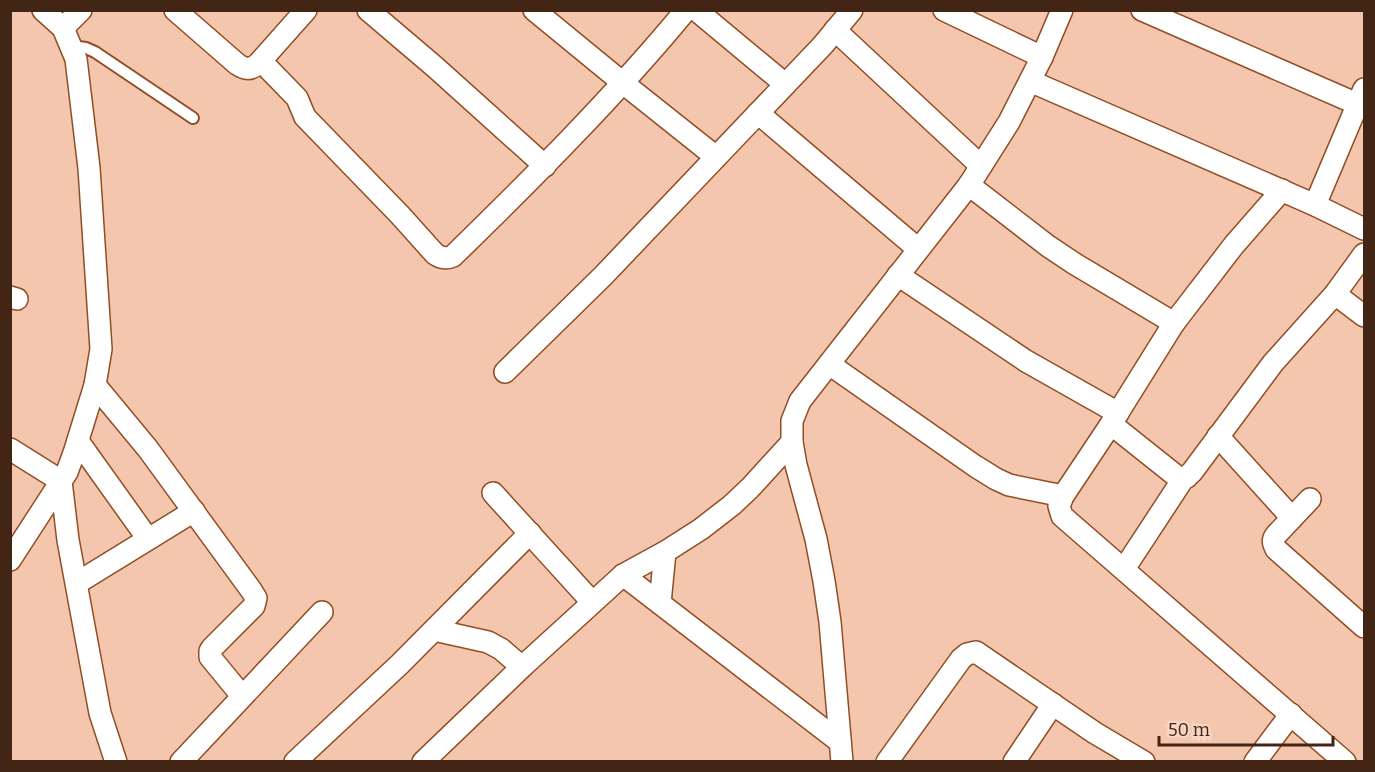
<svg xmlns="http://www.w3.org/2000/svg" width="1375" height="772" font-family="Bitter,serif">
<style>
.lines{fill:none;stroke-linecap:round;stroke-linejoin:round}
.lane-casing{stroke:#904e25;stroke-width:14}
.street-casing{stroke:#904e25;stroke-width:24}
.lane{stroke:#fff;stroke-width:10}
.street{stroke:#fff;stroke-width:21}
</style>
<rect width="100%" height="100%" fill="#f4c6ad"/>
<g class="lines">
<defs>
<path id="lane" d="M71,46L86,48L95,52L193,118"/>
<g id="street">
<path d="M175,10L237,64C246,70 250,70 258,64L306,10"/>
<path d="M368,10L435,67L545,166"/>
<path d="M534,10L623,83L716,157"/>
<path d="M696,10L785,84"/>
<path d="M944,10L1042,57"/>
<path d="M1142,10L1364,107"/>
<path d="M63,28L81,10"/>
<path d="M835,30L981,166"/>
<path d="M261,61L297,98L305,117L400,215L435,254C441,258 447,259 453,256C534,177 614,97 686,10"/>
<path d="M1030,81L1315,205L1364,229"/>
<path d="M758,113L918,249"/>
<path d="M969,185L1048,246L1075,264L1174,323"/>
<path d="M1282,190L1234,245L1174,323L1111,424L1063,496L1059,506L1062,516L1345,762"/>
<path d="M1315,205L1364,89"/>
<path d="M898,275L1026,361L1118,413"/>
<path d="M1335,294L1364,316"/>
<path d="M10,297L17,299"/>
<path d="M829,364L975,466L996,479L1009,485L1063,496"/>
<path d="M505,372L603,276L823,45L852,10"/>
<path d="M95,385L148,449L251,590L256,598L254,606L212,648L210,651V657L242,696"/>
<path d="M1111,424L1175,475C1182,479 1186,478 1192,472L1273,363L1335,294L1364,254"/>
<path d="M1218,436L1292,518"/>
<path d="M78,441L148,539"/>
<path d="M10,449L61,481L68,540L100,713L116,762"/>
<path d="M493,493L592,602"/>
<path d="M1310,499L1276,535C1272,540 1273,543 1276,549L1364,627"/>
<path d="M10,560L67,472L74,453L95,385L101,349L89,168L76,59L63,28L43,10"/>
<path d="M1124,569L1183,479L1187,477"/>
<path d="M623,575L840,742"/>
<path d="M77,583L194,511"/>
<path d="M660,603L665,552"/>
<path d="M434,630L488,642L501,649L522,667"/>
<path d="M181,762L322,612"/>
<path d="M295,762L400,664L530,533"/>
<path d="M423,762L522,667L623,575L665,552L701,529L732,505L750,488L792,442"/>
<path d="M842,762L830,622L824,581L816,539L796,465L792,442V421L800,401L969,185L1009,122L1042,57L1062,10"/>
<path d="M887,762L961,659L967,654L976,652L1095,733L1144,762"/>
<path d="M1014,762L1053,704"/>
<path d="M1255,762L1291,714"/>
</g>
</defs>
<use href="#lane" class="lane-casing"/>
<use href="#street" class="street-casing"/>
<use href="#lane" class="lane"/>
<use href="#street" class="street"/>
</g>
<rect width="1375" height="772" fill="none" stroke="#422514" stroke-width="24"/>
<path d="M1159 736v9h174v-9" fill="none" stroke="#422514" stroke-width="3"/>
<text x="1168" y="736" font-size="18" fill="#422514" stroke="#f6d7c6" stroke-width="4.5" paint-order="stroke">50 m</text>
</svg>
